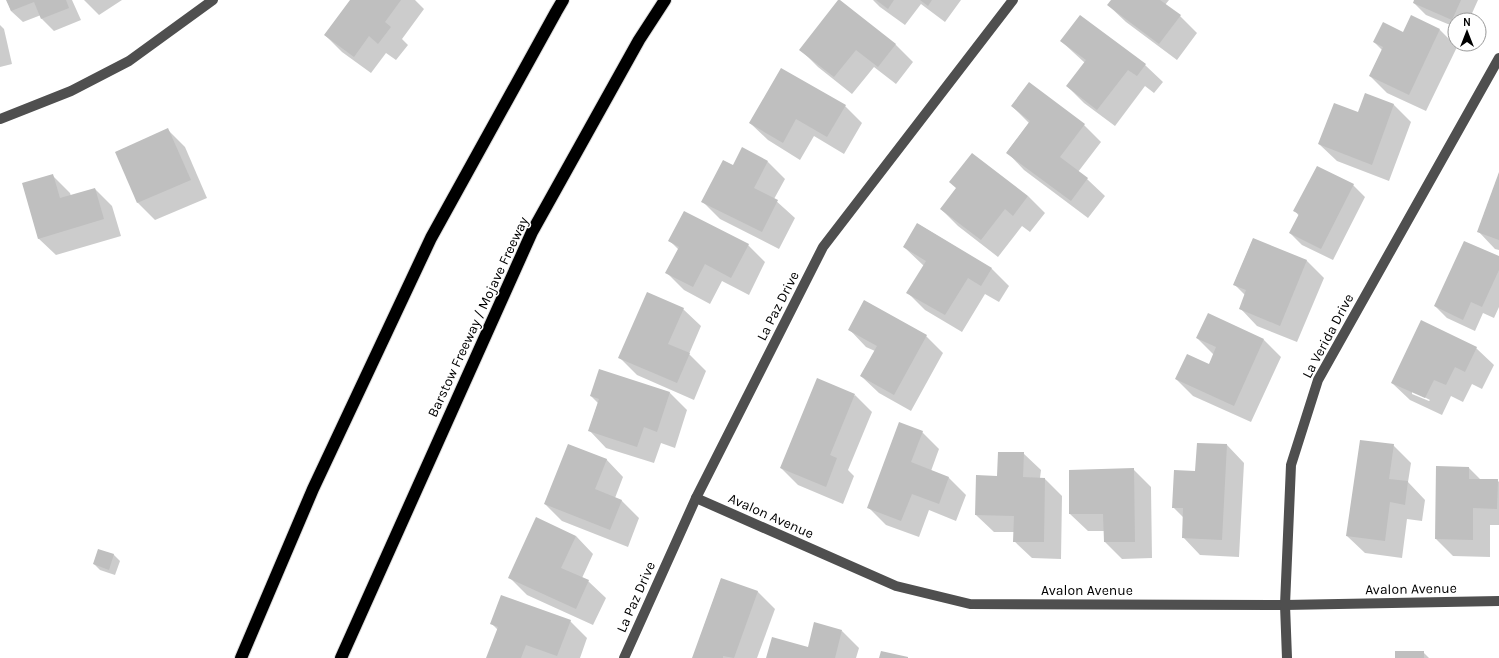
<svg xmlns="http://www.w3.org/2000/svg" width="1499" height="658" font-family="Karla,sans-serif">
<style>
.shadow{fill:#0003;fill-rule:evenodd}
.building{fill:#bfbfbf}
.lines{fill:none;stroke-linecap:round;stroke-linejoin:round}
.highway-casing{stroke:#dbdbdb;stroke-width:14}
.minor{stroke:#4f4f4f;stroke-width:10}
.highway{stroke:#000;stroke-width:12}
.labels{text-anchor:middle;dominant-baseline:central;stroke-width:3;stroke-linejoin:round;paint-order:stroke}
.street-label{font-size:14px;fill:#000;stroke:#fff}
</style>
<rect width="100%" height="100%" fill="#fff"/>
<g class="shadow">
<path d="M7,0H72L81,20L54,31L42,19L41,15L23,22L11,11Z"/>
<path d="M84,0H122L99,15Z"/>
<path d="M351,0H415L424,9L402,39L408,45L396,60L386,53L371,73L342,52L325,35Z"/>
<path d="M839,0L896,45L913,62L896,84L874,67L852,94L818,67L801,50Z"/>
<path d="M873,0H961L945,22L921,4L905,25L880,7Z"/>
<path d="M1112,0H1169L1165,5L1180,16L1197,33L1177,60L1126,22L1108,5Z"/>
<path d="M1415,0H1478L1469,20H1455V27L1426,15L1414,3Z"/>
<path d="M0,25L4,29L12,64L0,67Z"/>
<path d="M1440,30L1457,47L1426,111L1387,93L1370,76L1382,50L1374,42L1403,33Z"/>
<path d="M1061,41L1145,65L1163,82L1154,93L1145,86L1115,126L1084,103L1067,86L1085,63Z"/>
<path d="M1366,94L1394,105L1411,122L1389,181L1337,161L1319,144L1359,113Z"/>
<path d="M845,106L862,123L844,154L814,136L800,160L768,140L750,123Z"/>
<path d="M1012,106L1084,125L1101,142L1078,172L1087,179L1105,196L1088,218L1024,170L1007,152L1029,123Z"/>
<path d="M168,130L185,147L207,198L155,220L138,203L116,152Z"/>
<path d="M768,162L785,179L774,199L795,218L779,249L720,219L703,202L733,166Z"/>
<path d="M1499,174V250L1495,249L1478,231Z"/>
<path d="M53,176L70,193L71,196L95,189L112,206L121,236L56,255L38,238Z"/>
<path d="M1353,185L1365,197L1333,260L1302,245L1290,233L1299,216L1295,211Z"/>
<path d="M1028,196L1045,213L1030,232L1022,226L998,257L958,226L941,209Z"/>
<path d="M918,224L992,269L1009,286L999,302L985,294L962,332L925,310L908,293L924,266L904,247Z"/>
<path d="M1253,239L1307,261L1324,278L1297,342L1257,326L1240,308L1245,295L1234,284Z"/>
<path d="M669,240L748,245L765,262L749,295L722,281L710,304L684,290L667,273L679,250Z"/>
<path d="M1499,258V307L1494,318L1483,313L1475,331L1447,318L1435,306Z"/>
<path d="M683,309L701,326L689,354L706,371L694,400L637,375L619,357Z"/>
<path d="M849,329L926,336L943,353L911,411L879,393L861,376L875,351L866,347Z"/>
<path d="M1197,338L1264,340L1281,357L1251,422L1193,396L1176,379L1209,365L1214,355Z"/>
<path d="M1476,348L1494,365L1482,389L1472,384L1463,402L1451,396L1442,415L1410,400L1392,383ZM1412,391L1430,400L1429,401L1412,394Z"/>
<path d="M600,370L670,393L687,410L675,448L661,443L654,463L606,448L589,430L598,403L591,396Z"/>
<path d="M855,395L872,412L848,470L854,476L843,504L798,485L781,468Z"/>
<path d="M922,432L939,449L931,471L949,478L966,495L956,521L929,510L919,537L886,525L868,507Z"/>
<path d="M1227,445L1244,463L1239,557L1200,555L1183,537L1184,518L1173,507L1196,472Z"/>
<path d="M1393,445L1411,463L1408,482L1425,500L1422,521L1407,519L1402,558L1365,553L1347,536Z"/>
<path d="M1023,453L1041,470L1040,478L1045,479L1062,496L1061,559L1032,558L1014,541L1015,532H994L976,515L998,477Z"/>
<path d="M606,459L623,477L615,498L622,501L639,518L628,547L562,521L545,504Z"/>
<path d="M1437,467L1469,468L1481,480H1497L1499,482V525H1490V557L1453,556L1436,539Z"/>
<path d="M1134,470L1151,487L1152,558L1122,559L1105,542V531H1088L1070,514Z"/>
<path d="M576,536L593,554L582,578L588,581L606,598L593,625L527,595L509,577Z"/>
<path d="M99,550L114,555L120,561L115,575L100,570L94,564Z"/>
<path d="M721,579L758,592L775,609L757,658H693Z"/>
<path d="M570,621L587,638L580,658H487L498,630L492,624Z"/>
<path d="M842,631L859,648L856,658H767L809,649Z"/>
<path d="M1423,652L1429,658H1396Z"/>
</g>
<g class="building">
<path d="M6,0H66L69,8L41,19L34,2L11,11Z"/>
<path d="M350,0H401L385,22L391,27L378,44L369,36L354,57L324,35Z"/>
<path d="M838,0H840L896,44L878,67L856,50L834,77L799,50Z"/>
<path d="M876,0H894L888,9Z"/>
<path d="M920,0H932L928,6Z"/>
<path d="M1111,0H1160L1181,15L1159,44L1107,5Z"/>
<path d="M1414,0H1461L1452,20L1413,3Z"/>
<path d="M1080,15L1146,64L1137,76L1128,70L1097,110L1066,86L1086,60L1060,41Z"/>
<path d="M1411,15L1440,29L1409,95L1369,76L1383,47L1373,42L1383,22L1403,32Z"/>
<path d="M781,68L846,105L827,137L796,119L783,143L749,123Z"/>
<path d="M1029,82L1085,124L1060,157L1088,178L1071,201L1006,153L1030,121L1011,106Z"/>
<path d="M1365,93L1394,104L1372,165L1318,144L1334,103L1358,112Z"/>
<path d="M168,128L191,180L137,203L115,152Z"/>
<path d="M742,147L768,161L754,188L778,200L762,232L701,202L723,160L733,165Z"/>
<path d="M972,153L1028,196L1013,216L1005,209L981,240L940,209L956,188L949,182Z"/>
<path d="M1317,166L1354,184L1321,249L1289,233L1299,214L1293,211Z"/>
<path d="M1499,172V240L1477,232Z"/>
<path d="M53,174L60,198L95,188L104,219L38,239L22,183Z"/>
<path d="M684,211L749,244L731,278L705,264L693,287L665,273L679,247L668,241Z"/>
<path d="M917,223L992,268L981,286L968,278L945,315L906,293L926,261L903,247Z"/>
<path d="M1253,238L1307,260L1280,326L1239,309L1246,290L1233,285Z"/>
<path d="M1464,241L1499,256V270L1482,307L1471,302L1463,320L1434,306Z"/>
<path d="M647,292L684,308L668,344L690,353L677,383L618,358Z"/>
<path d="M864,300L927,335L894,395L860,376L877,346L848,330Z"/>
<path d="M1208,313L1264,339L1234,406L1175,379L1187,354L1209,364L1216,347L1196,338Z"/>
<path d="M1421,320L1477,347L1465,372L1455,367L1446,385L1434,380L1425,398L1391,383Z"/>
<path d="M599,369L670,392L657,432L644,427L637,447L588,431L599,399L590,396Z"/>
<path d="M817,378L855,394L830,455L837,458L826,487L780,468Z"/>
<path d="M899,422L923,431L911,462L949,477L939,504L912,494L901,521L867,508Z"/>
<path d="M1360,440L1394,444L1389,479L1408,481L1405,505L1390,502L1385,541L1346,536Z"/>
<path d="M1197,443L1227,444L1222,540L1182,538L1183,508H1172L1174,470L1195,471Z"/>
<path d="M568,444L607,459L595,489L622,500L610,530L544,504Z"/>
<path d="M998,452H1024L1023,477L1045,478L1044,542H1013L1014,516L975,515L976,475L997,476Z"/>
<path d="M1436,466L1469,467V479H1498L1497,509L1473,508V540L1435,539Z"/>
<path d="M1134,468L1135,542H1104L1103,514H1069V470Z"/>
<path d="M536,517L576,536L561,568L589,580L576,609L508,578Z"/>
<path d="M98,549L114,554L109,570L93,564Z"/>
<path d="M721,578L758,591L734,658L723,656V658H692Z"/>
<path d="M501,595L571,620L557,656L526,645L521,658H486L498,627L490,624Z"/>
<path d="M814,622L842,630L835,658H766L772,637L808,647Z"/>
<path d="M881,651L908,657V658H879Z"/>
<rect x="1395" y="651" width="29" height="7"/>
</g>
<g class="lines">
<defs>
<g id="highway">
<path d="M241,658L313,489L431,238L556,12L563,0"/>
<path d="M341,658L532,232L639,40L665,0"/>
</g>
</defs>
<use href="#highway" class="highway-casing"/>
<g class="minor">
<path d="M0,119L71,91L129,61L213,0"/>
<path d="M696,498L896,586L970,604L1285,605L1499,601"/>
<path d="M624,658L696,498L823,247L1013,0"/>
<path d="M1287,658L1285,605L1291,465L1318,380L1499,58"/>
</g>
<use href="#highway" class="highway"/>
</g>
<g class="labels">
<g class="street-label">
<text transform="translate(778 306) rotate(-63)">La Paz Drive</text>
<text transform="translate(478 317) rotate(-65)">Barstow Freeway / Mojave Freeway</text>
<text transform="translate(1328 336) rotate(-62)">La Verida Drive</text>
<text transform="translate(771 516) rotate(24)">Avalon Avenue</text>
<text transform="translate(1411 589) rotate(-1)">Avalon Avenue</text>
<text x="1087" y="590">Avalon Avenue</text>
<text transform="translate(636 597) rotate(-66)">La Paz Drive</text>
</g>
</g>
<g transform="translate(1467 32)"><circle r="19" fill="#ffffff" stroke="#999999"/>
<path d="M0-3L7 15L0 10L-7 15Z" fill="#000000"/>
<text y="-6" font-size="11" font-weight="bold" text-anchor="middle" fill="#000000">N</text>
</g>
</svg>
